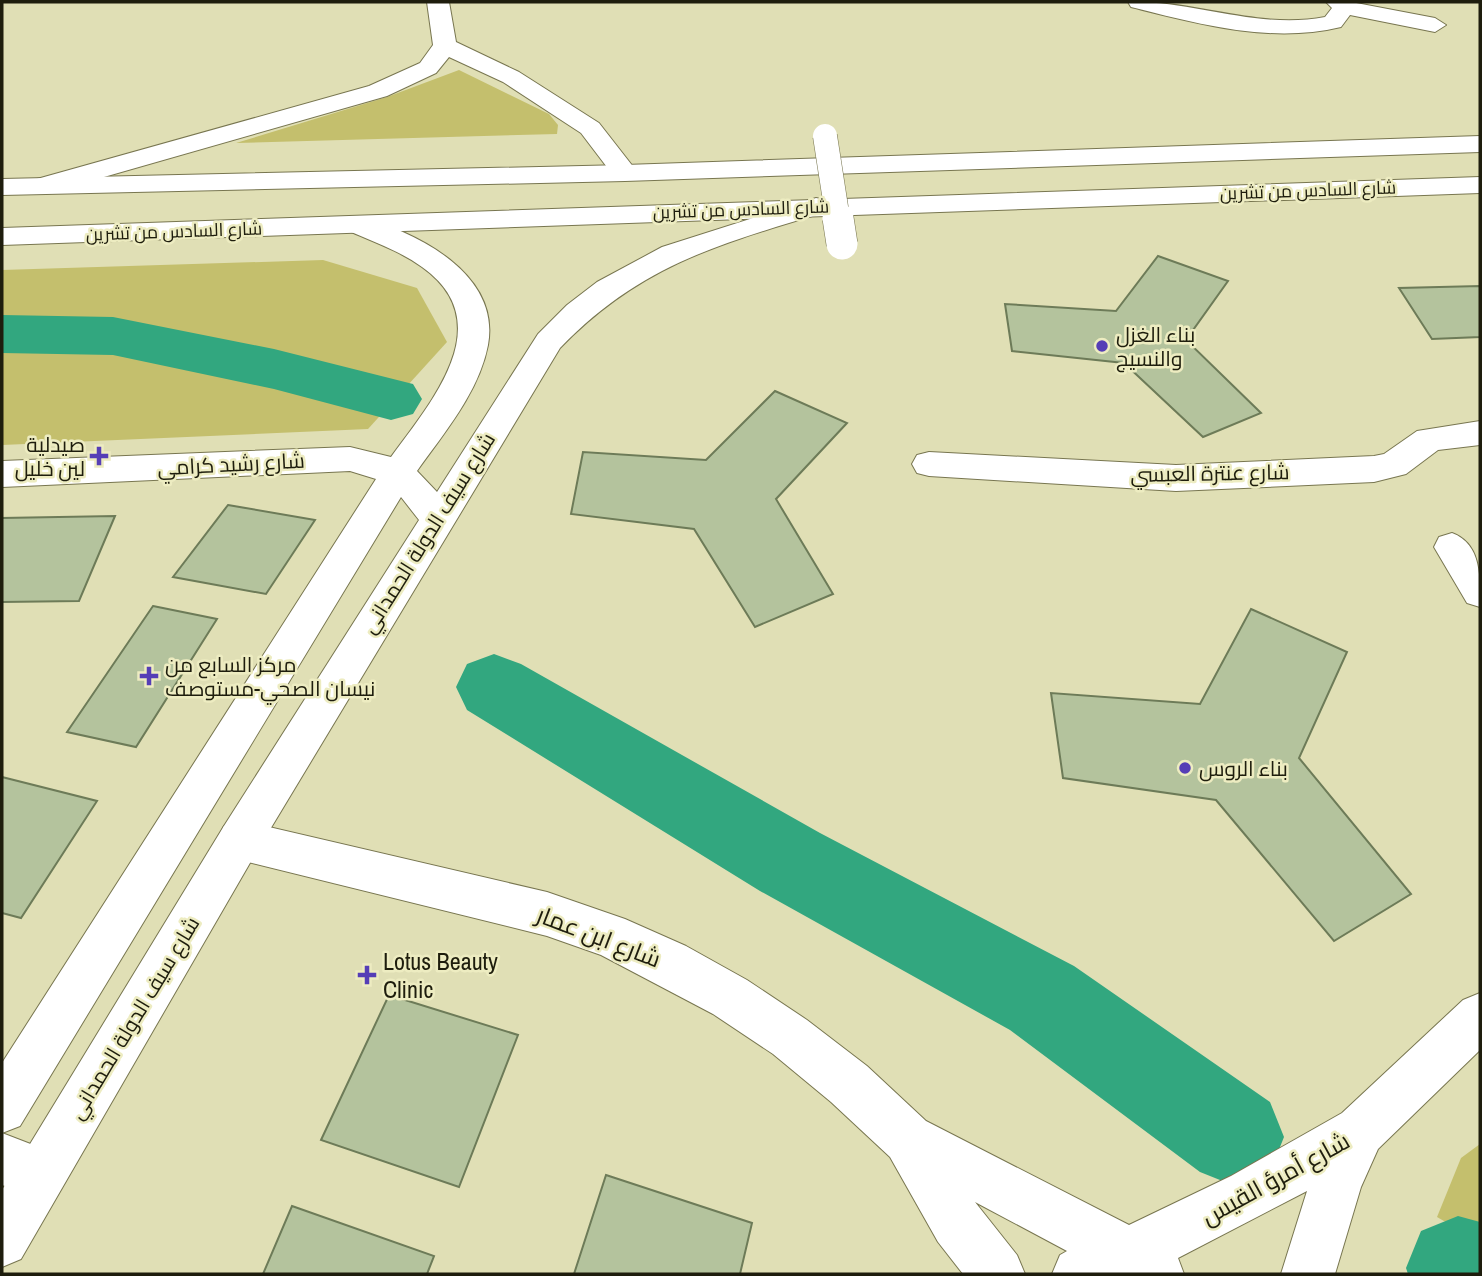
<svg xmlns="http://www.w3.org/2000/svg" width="1482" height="1276" font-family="'Archivo Narrow',Cairo,sans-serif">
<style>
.green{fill:#c4bf6d}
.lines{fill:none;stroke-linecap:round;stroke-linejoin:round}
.river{fill:#32a77f;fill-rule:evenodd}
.building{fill:#b4c39d;stroke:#6d7b58;stroke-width:2}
.minor-casing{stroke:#787650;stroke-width:2}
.major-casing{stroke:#787650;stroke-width:2}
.highway-casing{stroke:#787650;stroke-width:2}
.minor{fill:#fff;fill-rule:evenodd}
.major{fill:#fff;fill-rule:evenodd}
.highway{fill:#fff;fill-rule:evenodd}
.minor-bridge-far1-casing{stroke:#787650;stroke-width:25;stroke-linecap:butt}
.minor-bridge-casing{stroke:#787650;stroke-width:32;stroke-linecap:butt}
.minor-bridge-far1{stroke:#fff;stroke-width:24}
.minor-bridge{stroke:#fff;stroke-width:31}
.poi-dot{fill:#553eb6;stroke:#edecc1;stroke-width:2.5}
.labels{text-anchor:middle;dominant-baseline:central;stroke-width:5;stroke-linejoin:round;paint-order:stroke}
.far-street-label{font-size:18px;fill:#1e1d0d;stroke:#edecc1}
.poi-label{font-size:21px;fill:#1e1d0d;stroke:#edecc1;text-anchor:start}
.street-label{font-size:21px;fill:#1e1d0d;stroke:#edecc1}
.near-street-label{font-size:24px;fill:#1e1d0d;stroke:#edecc1}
.near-poi-label{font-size:24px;fill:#1e1d0d;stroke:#edecc1;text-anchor:start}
</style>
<rect width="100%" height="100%" fill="#e0dfb5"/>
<g class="green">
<path d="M459,70L549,114L558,125L557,134L236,143L387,97Z"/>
<path d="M323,260L417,288L447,342L368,429L2,445V270Z"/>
<path d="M1480,1144V1242L1437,1217L1461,1158Z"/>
</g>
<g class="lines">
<g class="river">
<path d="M2,315L113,317L274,349L413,384L422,399L413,414L391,420L274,389L113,355L2,353Z"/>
<path d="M494,654L521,664L820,833L1074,966L1270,1102L1284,1137L1270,1172L1235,1186L1200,1172L1010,1030L760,891L467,710L456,687L467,664Z"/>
<path d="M1458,1216L1480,1222V1274H1408L1406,1268L1421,1231Z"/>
</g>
</g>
<g class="building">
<path d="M1158,256L1228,281L1186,340L1261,413L1203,437L1124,363L1012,351L1005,304L1116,311Z"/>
<path d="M1480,286V337L1432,339L1399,288Z"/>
<path d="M775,391L847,423L776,499L833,594L755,627L694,529L571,514L583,452L706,460Z"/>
<path d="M228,505L315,520L266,594L173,577Z"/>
<path d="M115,516L79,601L2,602V518Z"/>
<path d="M153,606L217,619L136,747L67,732Z"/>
<path d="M1251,609L1347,652L1299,758L1411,894L1334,941L1216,800L1063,778L1051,693L1200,704Z"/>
<path d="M2,777L97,801L21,918L2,913Z"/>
<path d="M389,995L518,1035L459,1187L321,1140Z"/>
<path d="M606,1175L752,1223L740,1274H574Z"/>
<path d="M292,1206L434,1256L427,1274H263Z"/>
</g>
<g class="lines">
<defs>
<g id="minor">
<path d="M427,2H449L456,42L519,72L599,123L638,173L634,179H616L581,133L503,82L449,57L436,73L387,96L55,191H37L33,185L37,179L369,86L420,63L433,45Z"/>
<path d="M1128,2C1194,0 1258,30 1325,17L1332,8L1326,2H1351L1435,18L1446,25L1435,32L1350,15L1341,27C1271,44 1199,24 1131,7Z"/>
<path d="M1480,421V445L1438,450L1406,474L1374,482L1176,491L929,476L917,473L912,464L917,455L929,452L1176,465L1374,456L1384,454L1417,431Z"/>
<path d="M1452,533C1482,544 1480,578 1480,607L1467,603L1434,547L1439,537Z"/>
<path d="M239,820L547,892L625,919L686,946L747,980L807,1020L867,1066L926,1121L1129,1225L1231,1176L1342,1113L1463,1000L1480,993V1050L1378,1149L1361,1187L1335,1274H1281L1307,1191L1178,1258L1184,1274H1052L1060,1255L1067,1251L975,1202L1017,1255L1025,1274H963L938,1242L890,1157L831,1102L773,1054L713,1014L601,955L547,936L224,856L217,841L224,826Z"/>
<path d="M2,1133L59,1155L67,1173L59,1191L41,1199L2,1185Z"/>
</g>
<path id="major" d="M816,198L826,200L830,206L826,212C719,244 640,265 560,348L254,856L21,1259L2,1267V1190L224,826L419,520L401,497L20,1126L2,1133V1063L376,479L350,471L2,487V461L350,447L391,457C431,402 501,323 422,267C400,251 374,242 349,231L345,225L349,219L359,217C416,231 501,274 488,345C479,392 444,433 417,471L437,492L538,334L567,305L597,282L662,247Z"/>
<g id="highway">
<path d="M1480,136V152L625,181L2,195V179L625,165Z"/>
<path d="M1480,177V193L2,245V228Z"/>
</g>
</defs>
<use href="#minor" class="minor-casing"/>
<use href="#major" class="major-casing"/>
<use href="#highway" class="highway-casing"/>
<use href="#minor" class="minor"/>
<use href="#major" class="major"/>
<use href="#highway" class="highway"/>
<defs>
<path id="minor-bridge-far1" d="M825,136L838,220"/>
<path id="minor-bridge" d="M838,218L842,244"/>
</defs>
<use href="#minor-bridge-far1" class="minor-bridge-far1-casing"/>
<use href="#minor-bridge" class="minor-bridge-casing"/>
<use href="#minor-bridge-far1" class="minor-bridge-far1"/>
<use href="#minor-bridge" class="minor-bridge"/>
</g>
<g class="poi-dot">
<circle cx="1102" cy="346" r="7"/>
<path d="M95.5 445.5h7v7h7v7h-7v7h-7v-7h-7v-7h7z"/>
<path d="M145.5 665.5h7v7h7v7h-7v7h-7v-7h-7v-7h7z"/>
<circle cx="1185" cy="768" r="7"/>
<path d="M363.5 964.5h7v7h7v7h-7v7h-7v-7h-7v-7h7z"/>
</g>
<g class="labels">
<g class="far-street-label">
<text transform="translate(1308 190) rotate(-2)">شارع السادس من تشرين</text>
<text transform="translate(741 209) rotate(-2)">شارع السادس من تشرين</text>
<text transform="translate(174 231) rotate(-2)">شارع السادس من تشرين</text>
</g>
<g class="poi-label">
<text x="1116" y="334">بناء الغزل<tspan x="1116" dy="24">والنسيج</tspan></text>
<text x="85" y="444" text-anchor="end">صيدلية<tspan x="85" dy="24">لين خليل</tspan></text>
<text x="165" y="664">مركز السابع من<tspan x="165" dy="24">نيسان الصحي-مستوصف</tspan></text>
<text x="1199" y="768">بناء الروس</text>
</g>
<g class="street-label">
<text transform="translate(231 464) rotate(-3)">شارع رشيد كرامي</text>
<text transform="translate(1210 473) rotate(-1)">شارع عنترة العبسي</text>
<text transform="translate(428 533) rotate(-58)">شارع سيف الدولة الحمداني</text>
<text transform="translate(134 1018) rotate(-59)">شارع سيف الدولة الحمداني</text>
</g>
<g class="near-street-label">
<text transform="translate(599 936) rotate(21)">شارع ابن عمار</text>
<text transform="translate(1275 1178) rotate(-29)">شارع أمرؤ القيس</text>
</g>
<g class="near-poi-label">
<text x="383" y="961">Lotus Beauty<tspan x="383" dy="28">Clinic</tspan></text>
</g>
</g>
<rect width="1482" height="1276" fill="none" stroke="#1e1d0d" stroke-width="7"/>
</svg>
